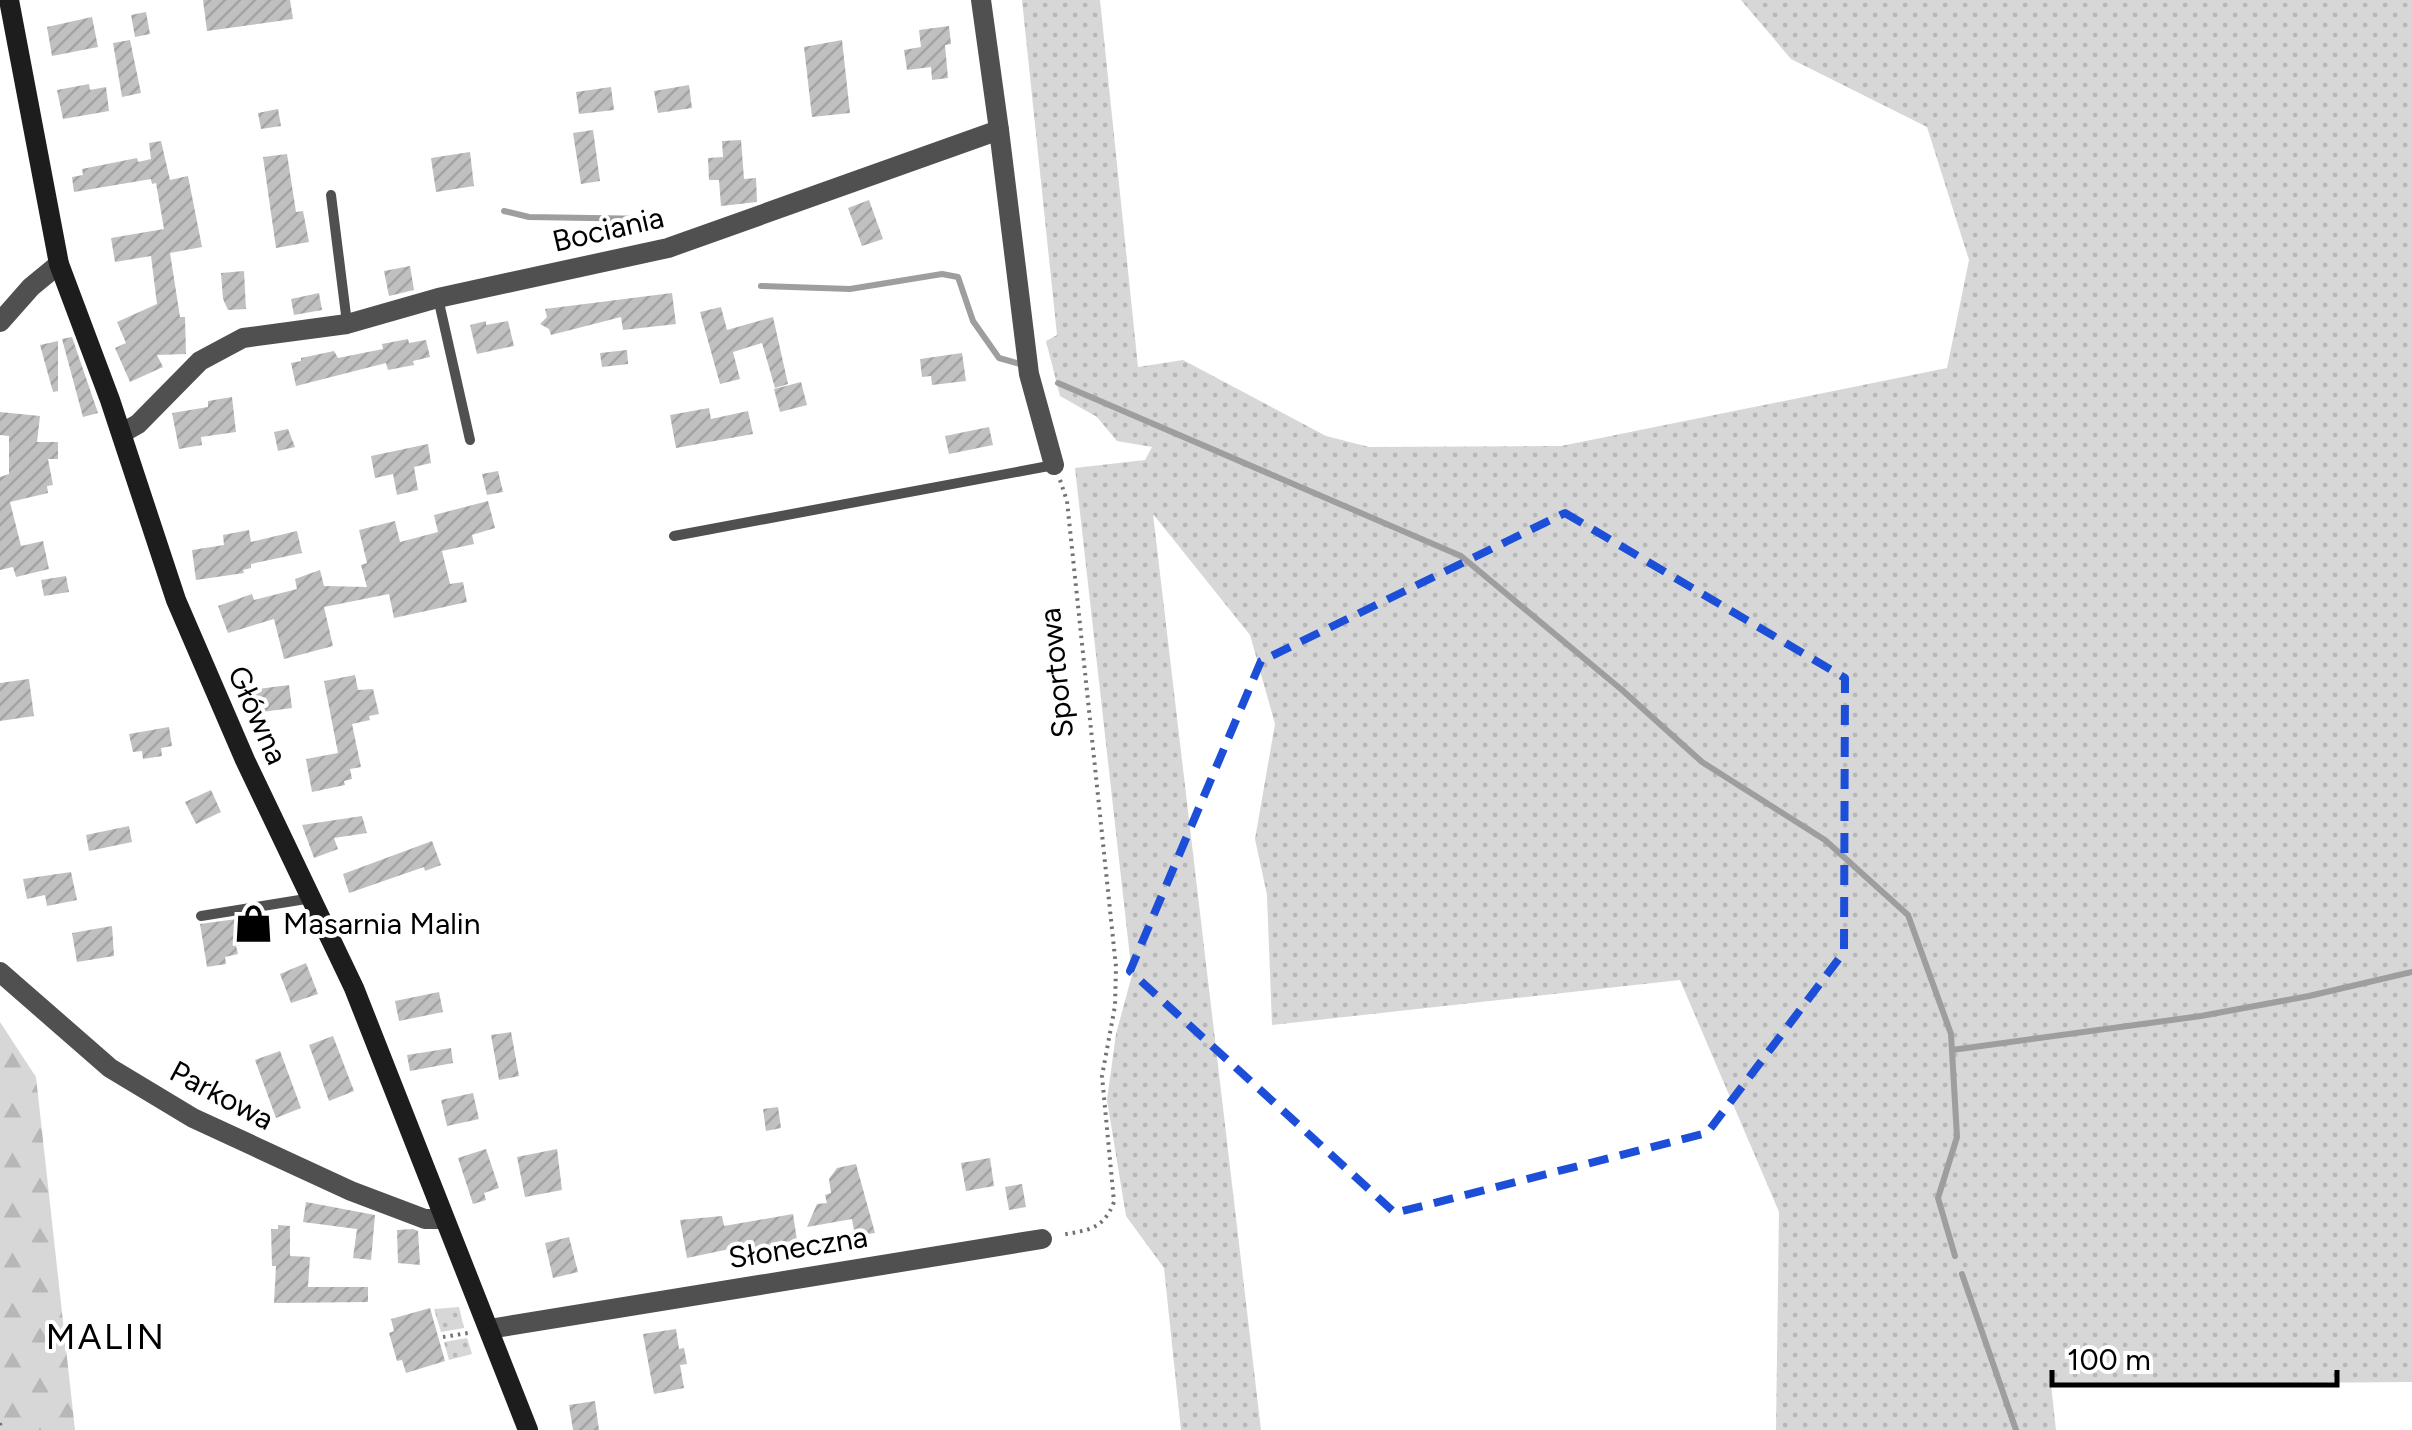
<svg xmlns="http://www.w3.org/2000/svg" width="2412" height="1430" font-family="Figtree,sans-serif">
<style>
.grass{fill:url(#grass-dots)}
.forest{fill:url(#forest-firs)}
.lines{fill:none;stroke-linecap:round;stroke-linejoin:round}
.stream{stroke:#9e9e9e;stroke-width:6}
.building{fill:url(#building-hatch)}
.path{stroke:#727272;stroke-width:4;stroke-dasharray:2.5 5;stroke-linecap:butt}
.lane{stroke:#505050;stroke-width:10}
.street{stroke:#505050;stroke-width:20}
.secondary{stroke:#1d1d1d;stroke-width:20}
.marked{fill:none;stroke:#1d4ed8;stroke-width:8;stroke-dasharray:20 12;stroke-linejoin:round}
.labels{text-anchor:middle;dominant-baseline:central;stroke-width:8;stroke-linejoin:round;paint-order:stroke}
.street-label{font-size:30px;fill:#000;stroke:#fff}
.poi-label{font-size:30px;fill:#000;stroke:#fff;text-anchor:start}
.quarter-label{font-size:35px;letter-spacing:2.5px;fill:#000;stroke:#fff}
</style>
<defs>
<pattern id="grass-dots" width="8" height="8" patternUnits="userSpaceOnUse" patternTransform="scale(2.5)"><rect width="8" height="8" fill="#d7d7d7"/><path d="M2 2h.1M6 6h.1" fill="none" stroke="#b7b7b7" stroke-width="1.8" stroke-linecap="round"/></pattern>
<pattern id="forest-firs" width="22" height="20" patternUnits="userSpaceOnUse" patternTransform="scale(2.5)"><rect width="22" height="20" fill="#d7d7d7"/><path d="M5 1l3.5 6h-7zM16 11l3.5 6h-7z" fill="#b7b7b7"/></pattern>
<pattern id="building-hatch" width="6" height="6" patternUnits="userSpaceOnUse" patternTransform="scale(2.5)"><rect width="6" height="6" fill="#c0c0c0"/><path d="M-1 1l2-2M0 6l6-6M5 7l2-2" fill="none" stroke="#a3a3a3"/></pattern>
</defs>
<rect width="100%" height="100%" fill="#fff"/>
<g class="grass">
<path d="M1022,0H1100L1138,367L1183,360L1326,436L1369,447L1561,446L1947,368L1969,260L1927,127L1791,59L1741,0H2412V1382L2051,1385L2056,1430H1776L1779,1212L1680,980L1272,1025L1267,895L1255,839L1275,724L1250,635L1153,514L1261,1430H1181L1164,1268L1126,1216L1107,1100L1116,1034L1132,975L1075,468L1145,460L1152,447L1117,441L1097,417L1060,396L1046,341L1057,335Z"/>
<path d="M459,1307L464,1328L441,1332L434,1309Z"/>
<path d="M467,1338L472,1354L449,1360L444,1342Z"/>
</g>
<path class="forest" d="M0,1022L36,1077L75,1430H0Z"/>
<g class="lines">
<g class="stream">
<path d="M504,211L529,217L652,219"/>
<path d="M761,286L850,289L942,274L958,277L973,321L999,358L1020,364"/>
<path d="M1058,383L1461,556L1622,690L1702,762L1825,840L1908,915L1951,1034L1957,1137L1938,1198L1955,1256"/>
<path d="M1952,1050L2201,1016L2309,996L2412,972"/>
<path d="M1962,1274L2016,1430"/>
</g>
</g>
<g class="building">
<path d="M203,0H290L293,19L207,31Z"/>
<path d="M146,12L150,34L135,37L131,15Z"/>
<path d="M92,17L98,47L52,56L47,27Z"/>
<path d="M949,26L951,44L945,45L948,78L932,80L931,67L907,70L904,50L921,47L919,30Z"/>
<path d="M130,40L141,93L122,97L113,43Z"/>
<path d="M842,40L850,113L812,117L804,47Z"/>
<path d="M89,84L90,90L106,87L109,111L63,119L57,90Z"/>
<path d="M689,85L692,108L658,113L654,91Z"/>
<path d="M611,87L614,110L579,114L576,92Z"/>
<path d="M278,109L281,126L261,129L258,113Z"/>
<path d="M593,130L600,181L581,184L573,133Z"/>
<path d="M741,140L744,179L756,178L757,202L721,206L719,180H709L708,158L723,157L722,141Z"/>
<path d="M161,141L170,180L188,176L202,247L170,253L180,317H185L186,354L157,355L163,367L130,382L115,348L126,343L117,322L157,304L151,256L115,262L111,238L164,229L156,183L152,184L151,179L74,192L72,177L83,175L82,169L137,158L138,162L151,159L149,143Z"/>
<path d="M470,152L474,186L436,192L431,158Z"/>
<path d="M287,154L296,212L303,211L309,242L276,248L263,157Z"/>
<path d="M869,200L883,239L862,246L848,208Z"/>
<path d="M410,266L414,290L389,296L384,271Z"/>
<path d="M244,271L246,309L228,310L223,299L221,273Z"/>
<path d="M319,293L322,310L294,315L291,299Z"/>
<path d="M672,293L676,324L623,330L621,317L551,335L549,329L540,324L547,317L545,309Z"/>
<path d="M721,307L727,330L773,317L788,384L775,388L762,343L733,352L740,379L720,384L700,312Z"/>
<path d="M486,321V325L508,321L514,346L477,354L470,325Z"/>
<path d="M72,337L98,413L83,417L62,339Z"/>
<path d="M408,339L409,343L426,340L430,357L413,361L414,365L388,370L386,363L296,386L291,363L301,361V358L334,351L338,358L383,349L382,344Z"/>
<path d="M58,341V391L53,392L40,345Z"/>
<path d="M627,350L628,364L602,367L600,353Z"/>
<path d="M962,353L966,381L932,385L931,376L922,377L920,359Z"/>
<path d="M801,382L807,405L780,412L774,389Z"/>
<path d="M232,397L236,432L201,437L202,445L179,449L172,413L208,407V401Z"/>
<path d="M709,408L711,419L748,411L753,434L676,448L670,415Z"/>
<path d="M0,412L40,416L37,442H58V459H48L53,485L47,486L48,493L10,502L21,546L43,541L49,569L16,577L13,567L0,570V477L9,474V436L0,435Z"/>
<path d="M989,427L993,445L949,454L945,436Z"/>
<path d="M288,429L295,447L278,451L274,432Z"/>
<path d="M428,444L431,463L414,467L418,490L397,495L393,474L375,478L371,456Z"/>
<path d="M498,471L503,492L487,495L482,474Z"/>
<path d="M488,501L495,528L472,535L474,544L442,551L450,584L463,582L467,602L394,618L389,594L324,607L333,646L284,659L274,619L228,633L218,606L252,594L254,600L297,589L295,579L320,570L324,586L367,587L361,565L367,563L359,530L395,521L400,542L438,532L434,515Z"/>
<path d="M249,530L251,542L297,531L302,553L251,564V568L243,570L244,573L196,580L192,550L224,545L223,535Z"/>
<path d="M66,576L69,592L44,596L41,580Z"/>
<path d="M355,675L358,690L373,689L379,714L369,716L370,720L352,724L361,767L350,769L352,779L344,781L345,785L312,792L306,759L338,753L324,681Z"/>
<path d="M29,679L34,716L0,721V683Z"/>
<path d="M289,685L292,708L254,713L251,690Z"/>
<path d="M169,727L172,746L161,748L162,756L143,759L142,751L133,752L129,734Z"/>
<path d="M211,790L221,812L196,824L185,802Z"/>
<path d="M362,816L367,833L334,838L338,849L314,858L302,825Z"/>
<path d="M129,826L132,842L89,851L86,835Z"/>
<path d="M432,841L441,865L425,871L424,867L349,893L343,874Z"/>
<path d="M71,872L77,900L47,906L45,895L27,899L23,879Z"/>
<path d="M251,917L252,922L255,921L258,938L255,939V943L236,946L238,954L225,957L226,964L207,967L200,924Z"/>
<path d="M112,926L114,956L77,962L72,933Z"/>
<path d="M306,963L318,994L291,1003L280,974Z"/>
<path d="M439,992L443,1012L399,1021L395,1001Z"/>
<path d="M511,1032L519,1076L499,1080L491,1035Z"/>
<path d="M333,1036L354,1091L329,1101L309,1045Z"/>
<path d="M451,1048L453,1063L410,1071L407,1055Z"/>
<path d="M280,1051L301,1108L276,1118L255,1060Z"/>
<path d="M473,1093L479,1119L447,1126L441,1100Z"/>
<path d="M778,1107L781,1128L766,1131L763,1109Z"/>
<path d="M486,1149L499,1188L484,1193L486,1200L473,1204L458,1158Z"/>
<path d="M557,1149L562,1190L525,1197L517,1157Z"/>
<path d="M990,1158L994,1186L966,1191L961,1163Z"/>
<path d="M856,1164L875,1233L855,1236L852,1219L807,1227L817,1204L827,1203L825,1195L831,1193L829,1179L837,1168Z"/>
<path d="M1022,1184L1026,1207L1009,1210L1005,1187Z"/>
<path d="M306,1202L375,1215L371,1260L353,1258L357,1229L303,1222Z"/>
<path d="M793,1214L797,1240L754,1248L753,1244L687,1258L680,1220L722,1216L724,1226Z"/>
<path d="M278,1225L290,1226V1256L310,1257L308,1287H368V1302L274,1303L276,1266H272L271,1229H278Z"/>
<path d="M413,1229L418,1231L420,1265L398,1263L397,1230Z"/>
<path d="M569,1237L578,1272L553,1278L545,1243Z"/>
<path d="M430,1308L445,1361L406,1373L402,1360L397,1361L389,1333L394,1331L391,1319Z"/>
<path d="M676,1329L679,1349L684,1348L687,1364L680,1365L684,1388L654,1394L643,1334Z"/>
<path d="M595,1401L599,1430H573L569,1405Z"/>
</g>
<g class="lines">
<g class="path">
<path d="M1060,480L1067,501L1116,967L1115,1006L1102,1076L1114,1202C1103,1230 1088,1230 1061,1235"/>
<path d="M443,1337L468,1333"/>
<path d="M0,1423L1,1430"/>
</g>
<g class="lane">
<path d="M331,195L347,323"/>
<path d="M438,298L470,440"/>
<path d="M674,536L1054,465"/>
<path d="M201,916L312,898"/>
</g>
<g class="street">
<path d="M999,130L1029,374L1054,465"/>
<path d="M0,322L31,287L59,264"/>
<path d="M122,433L138,424L200,361L243,338L347,324L438,298L668,248L999,130L981,0"/>
<path d="M0,972L110,1068L193,1118L351,1191L425,1219H444"/>
<path d="M489,1329L1042,1239"/>
</g>
<path class="secondary" d="M9,0L59,264L110,400L176,600L245,760L354,988L528,1430"/>
</g>
<path class="marked" d="M1565,513L1845,678L1844,952L1707,1133L1395,1213L1130,971L1261,661Z"/>
<defs>
<symbol id="shop-bare" viewBox="-9 -9 18 18"><path d="M-5-2.5h2.3a2.7 3.5 0 0 1 5.4 0H5L5.5 6h-11ZM-1.5-2.5h3a1.5 2.3 0 0 0-3 0Z" fill="#000" stroke="#fff" stroke-width="2.5" paint-order="stroke"/></symbol>
</defs>
<g fill-rule="evenodd">
<use href="#shop-bare" x="226" y="896" width="55" height="55"/>
</g>
<g class="labels">
<g class="street-label">
<text transform="translate(608 229) rotate(-13)">Bociania</text>
<text transform="translate(1056 673) rotate(-96)">Sportowa</text>
<text transform="translate(258 715) rotate(66)">Główna</text>
<text transform="translate(222 1095) rotate(28)">Parkowa</text>
<text transform="translate(798 1247) rotate(-9)">Słoneczna</text>
</g>
<g class="poi-label">
<text x="283" y="923">Masarnia Malin</text>
</g>
<g class="quarter-label">
<text x="106" y="1337">MALIN</text>
</g>
</g>
<path d="M2052 1370v15h285v-15" fill="none" stroke="#000000" stroke-width="5"/>
<text x="2067" y="1370" font-size="30" fill="#000000" stroke="#ffffff" stroke-width="8" paint-order="stroke">100 m</text>
</svg>
